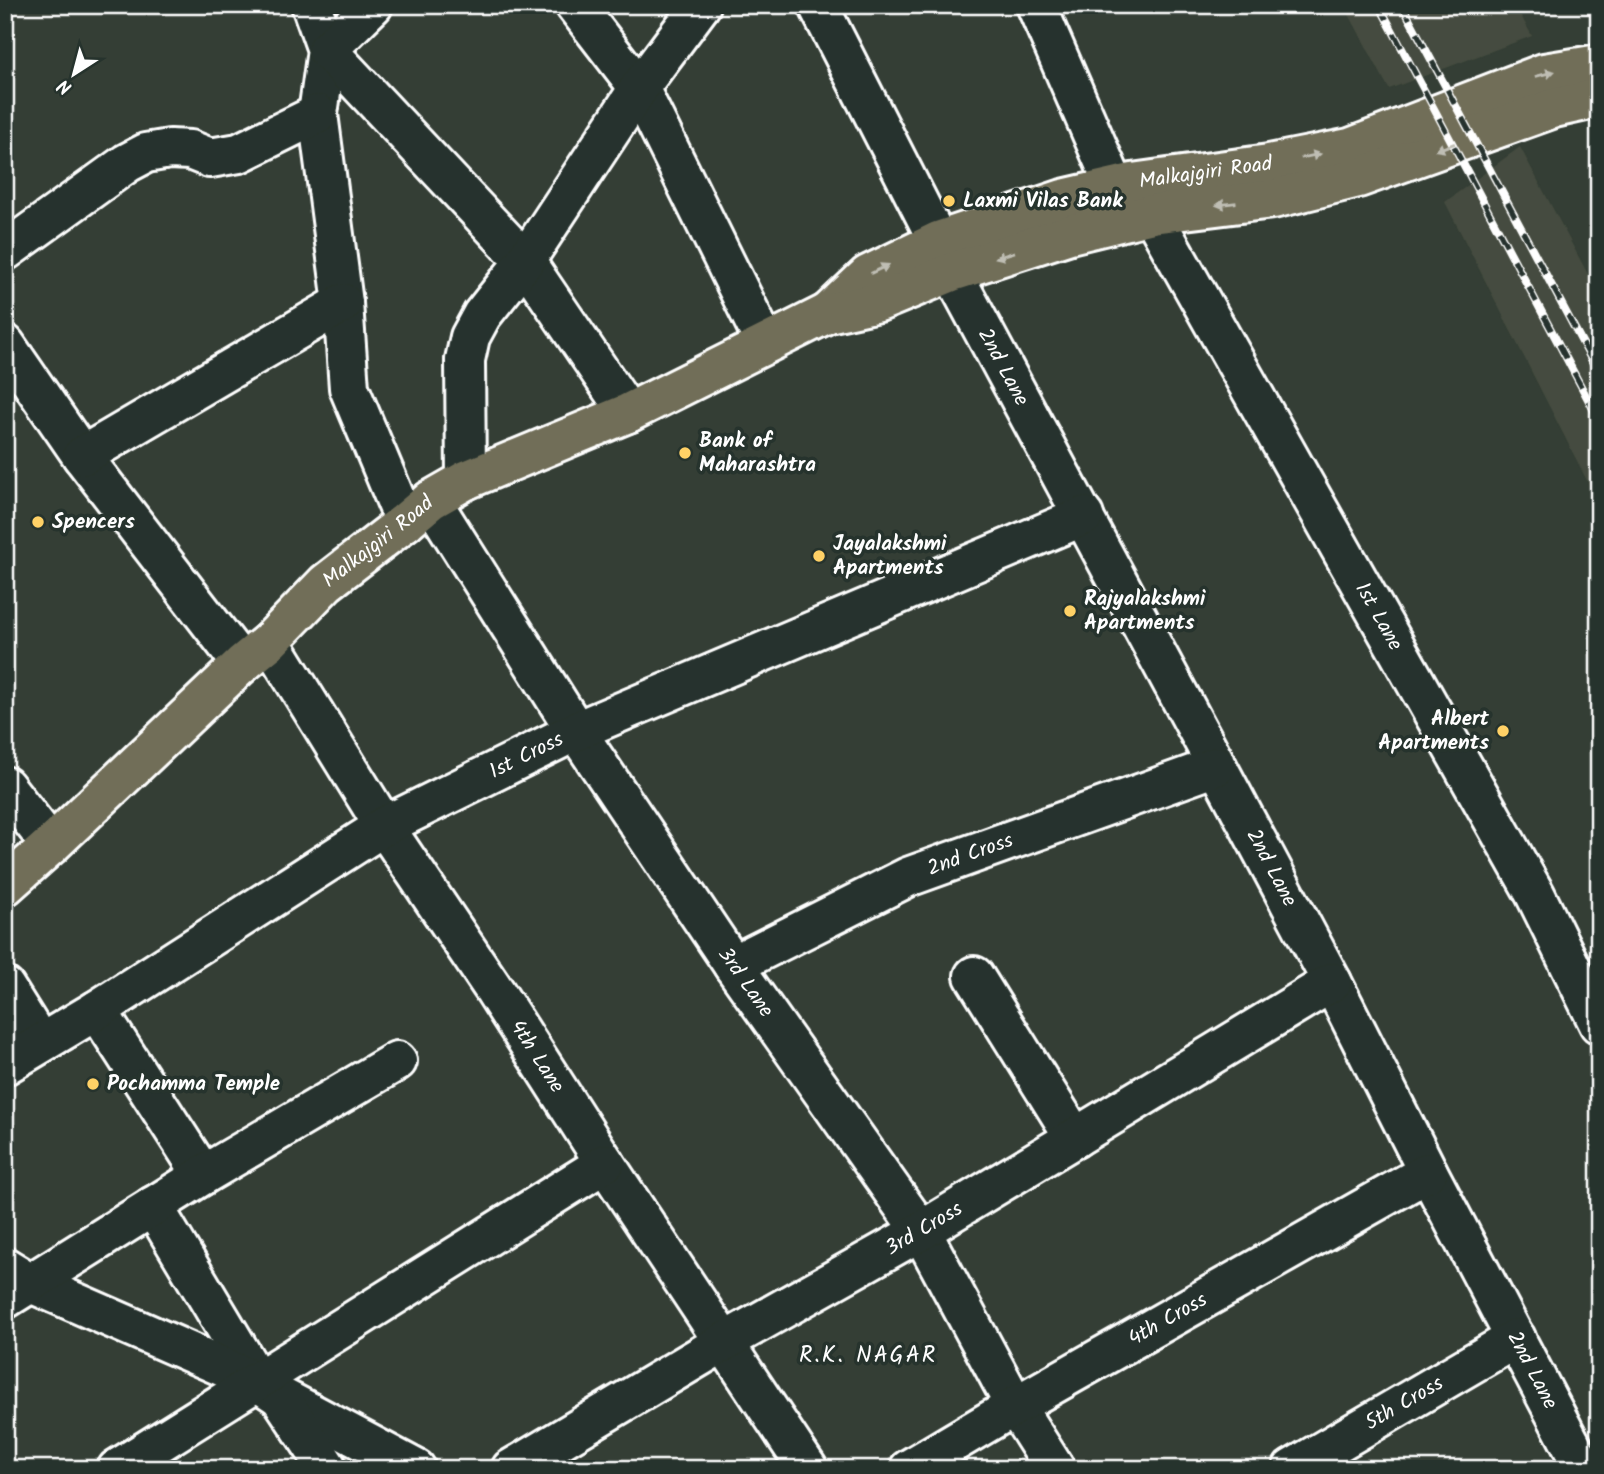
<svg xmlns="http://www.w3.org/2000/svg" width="1604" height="1474" font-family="Kalam,sans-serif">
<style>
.built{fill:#454c3f}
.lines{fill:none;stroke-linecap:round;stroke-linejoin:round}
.minor-casing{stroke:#fff;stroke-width:44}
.major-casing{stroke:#fff;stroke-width:44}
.minor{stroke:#26332d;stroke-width:38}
.major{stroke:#716e59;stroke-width:38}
.rail-casing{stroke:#fff;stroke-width:8}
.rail{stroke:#26332d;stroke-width:5;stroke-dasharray:16;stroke-linecap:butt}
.oneway{fill:#bfbeb4}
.poi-dot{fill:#ffd166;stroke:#26332d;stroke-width:2.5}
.labels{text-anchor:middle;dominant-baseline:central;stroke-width:7;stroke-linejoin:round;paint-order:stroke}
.street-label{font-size:21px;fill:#fff;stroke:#26332d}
.poi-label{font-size:21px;font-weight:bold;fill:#fff;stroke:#26332d;text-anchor:start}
.neighbourhood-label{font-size:23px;letter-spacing:2px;fill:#fff;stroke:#26332d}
</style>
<rect width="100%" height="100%" fill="#343e35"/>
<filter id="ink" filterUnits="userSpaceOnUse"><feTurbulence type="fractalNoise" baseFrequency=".0143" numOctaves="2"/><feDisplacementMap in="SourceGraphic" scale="14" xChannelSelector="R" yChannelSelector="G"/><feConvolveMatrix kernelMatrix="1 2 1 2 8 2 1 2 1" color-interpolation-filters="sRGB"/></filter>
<g filter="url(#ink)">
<g class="built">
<path d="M1344,5H1515L1532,36L1389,89Z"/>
<path d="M1520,147L1599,295V504L1445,202Z"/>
</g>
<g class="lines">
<defs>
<g id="minor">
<path d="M311,5L327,50L318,114L343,303L349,388L405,522"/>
<path d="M373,5L327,50L525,261L628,413"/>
<path d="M575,5L639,88L765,343"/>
<path d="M818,5L938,241"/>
<path d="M1036,5L1115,187"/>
<path id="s1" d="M1152,214L1535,894L1599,1024"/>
<path d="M5,251L127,163L146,153L170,149L190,150L210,158L239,153L318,114"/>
<path id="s2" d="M952,272L1217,766L1332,982L1428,1172L1584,1469"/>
<path d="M5,344L82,456L242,664"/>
<path d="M82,456L343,303"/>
<path d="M466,480L465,360L470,337L482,315L525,261L639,88L701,5"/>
<path id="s3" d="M431,500L576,731L733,965L921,1231L1015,1406L1055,1469"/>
<path id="s4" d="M270,641L384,826L495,991L605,1163L808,1469"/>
<path d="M5,786L51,845"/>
<path id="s5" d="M733,965L908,877L1217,766"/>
<path d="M974,976L1075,1138"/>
<path d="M5,987L40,1043"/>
<path d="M97,1010L203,1175"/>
<path id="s6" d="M5,1065L97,1010L384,826L576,731L1084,516"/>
<path d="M153,1206L258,1382"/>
<path d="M5,1267L31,1283L258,1382L279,1396L416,1469"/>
<path d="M5,1299L203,1175L397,1061"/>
<path d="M283,1401L328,1469"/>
<path d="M117,1469L605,1163"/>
<path id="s7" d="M511,1469L724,1342L921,1231L1332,982"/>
<path id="s8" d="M909,1469L1015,1406L1428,1172"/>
<path id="s9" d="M1292,1469L1516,1338"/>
</g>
<g id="major">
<path id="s10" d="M828,313L868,275L938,241L1063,199L1132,183L1269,164L1350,148L1544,73L1599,64"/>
<path id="s11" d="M5,886L51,845L242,664L270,641L326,583L405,522L431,500L466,480L628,413L828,313L879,302L952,272L1070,234L1152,214L1273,199L1358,178L1554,108L1599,98"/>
</g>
</defs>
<use href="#minor" class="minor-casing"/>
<use href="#major" class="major-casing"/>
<use href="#minor" class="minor"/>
<use href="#major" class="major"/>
<defs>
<g id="rail">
<path d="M1379,5L1599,420"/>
<path d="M1402,5L1599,374"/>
</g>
</defs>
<use href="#rail" class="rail-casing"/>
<use href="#rail" class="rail"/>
</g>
<defs><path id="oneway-solid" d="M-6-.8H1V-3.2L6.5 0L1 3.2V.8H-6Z" transform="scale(1.75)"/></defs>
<g class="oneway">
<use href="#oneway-solid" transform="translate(1545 74) rotate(-15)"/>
<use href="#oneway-solid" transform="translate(1445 147) rotate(160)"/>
<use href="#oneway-solid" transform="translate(1311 156) rotate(-11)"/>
<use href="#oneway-solid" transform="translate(1226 204) rotate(173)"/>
<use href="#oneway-solid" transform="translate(1005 255) rotate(163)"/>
<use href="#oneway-solid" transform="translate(880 269) rotate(-26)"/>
</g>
</g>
<g class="poi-dot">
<circle cx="949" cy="201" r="7"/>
<circle cx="685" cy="453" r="7"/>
<circle cx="38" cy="522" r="7"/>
<circle cx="819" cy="556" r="7"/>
<circle cx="1070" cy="611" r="7"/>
<circle cx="1503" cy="731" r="7"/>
<circle cx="93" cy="1084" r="7"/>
</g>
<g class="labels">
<g class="street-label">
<text stroke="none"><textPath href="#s10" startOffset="410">Malkajgiri Road</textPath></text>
<text stroke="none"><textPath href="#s2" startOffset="108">2nd Lane</textPath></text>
<text stroke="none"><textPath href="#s11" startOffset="508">Malkajgiri Road</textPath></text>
<text stroke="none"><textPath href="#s1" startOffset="462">1st Lane</textPath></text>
<text stroke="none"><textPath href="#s6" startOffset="607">1st Cross</textPath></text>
<text stroke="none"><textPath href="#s5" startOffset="262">2nd Cross</textPath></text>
<text stroke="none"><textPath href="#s2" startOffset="676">2nd Lane</textPath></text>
<text stroke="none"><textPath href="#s3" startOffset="576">3rd Lane</textPath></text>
<text stroke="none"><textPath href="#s4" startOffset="494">4th Lane</textPath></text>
<text stroke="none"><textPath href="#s7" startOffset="478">3rd Cross</textPath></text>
<text stroke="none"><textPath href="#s8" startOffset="299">4th Cross</textPath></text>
<text stroke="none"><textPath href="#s2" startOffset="1242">2nd Lane</textPath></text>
<text stroke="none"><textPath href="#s9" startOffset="130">5th Cross</textPath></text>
</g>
<g class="poi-label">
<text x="963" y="201">Laxmi Vilas Bank</text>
<text x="699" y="441">Bank of<tspan x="699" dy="24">Maharashtra</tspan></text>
<text x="52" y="522">Spencers</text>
<text x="833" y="544">Jayalakshmi<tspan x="833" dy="24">Apartments</tspan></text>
<text x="1084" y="599">Rajyalakshmi<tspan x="1084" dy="24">Apartments</tspan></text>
<text x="1489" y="719" text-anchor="end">Albert<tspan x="1489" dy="24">Apartments</tspan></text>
<text x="107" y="1084">Pochamma Temple</text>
</g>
<g class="neighbourhood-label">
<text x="868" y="1356">R.K. NAGAR</text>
</g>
</g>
<rect width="1604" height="1474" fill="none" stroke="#26332d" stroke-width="28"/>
<rect x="14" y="14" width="1576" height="1446" fill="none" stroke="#fff" stroke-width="2.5" filter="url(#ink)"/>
<g transform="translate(74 74) rotate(216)" stroke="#26332d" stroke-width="5" paint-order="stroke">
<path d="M0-5L12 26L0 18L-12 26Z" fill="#ffffff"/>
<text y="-10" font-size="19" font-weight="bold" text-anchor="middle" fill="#ffffff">N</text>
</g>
</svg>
